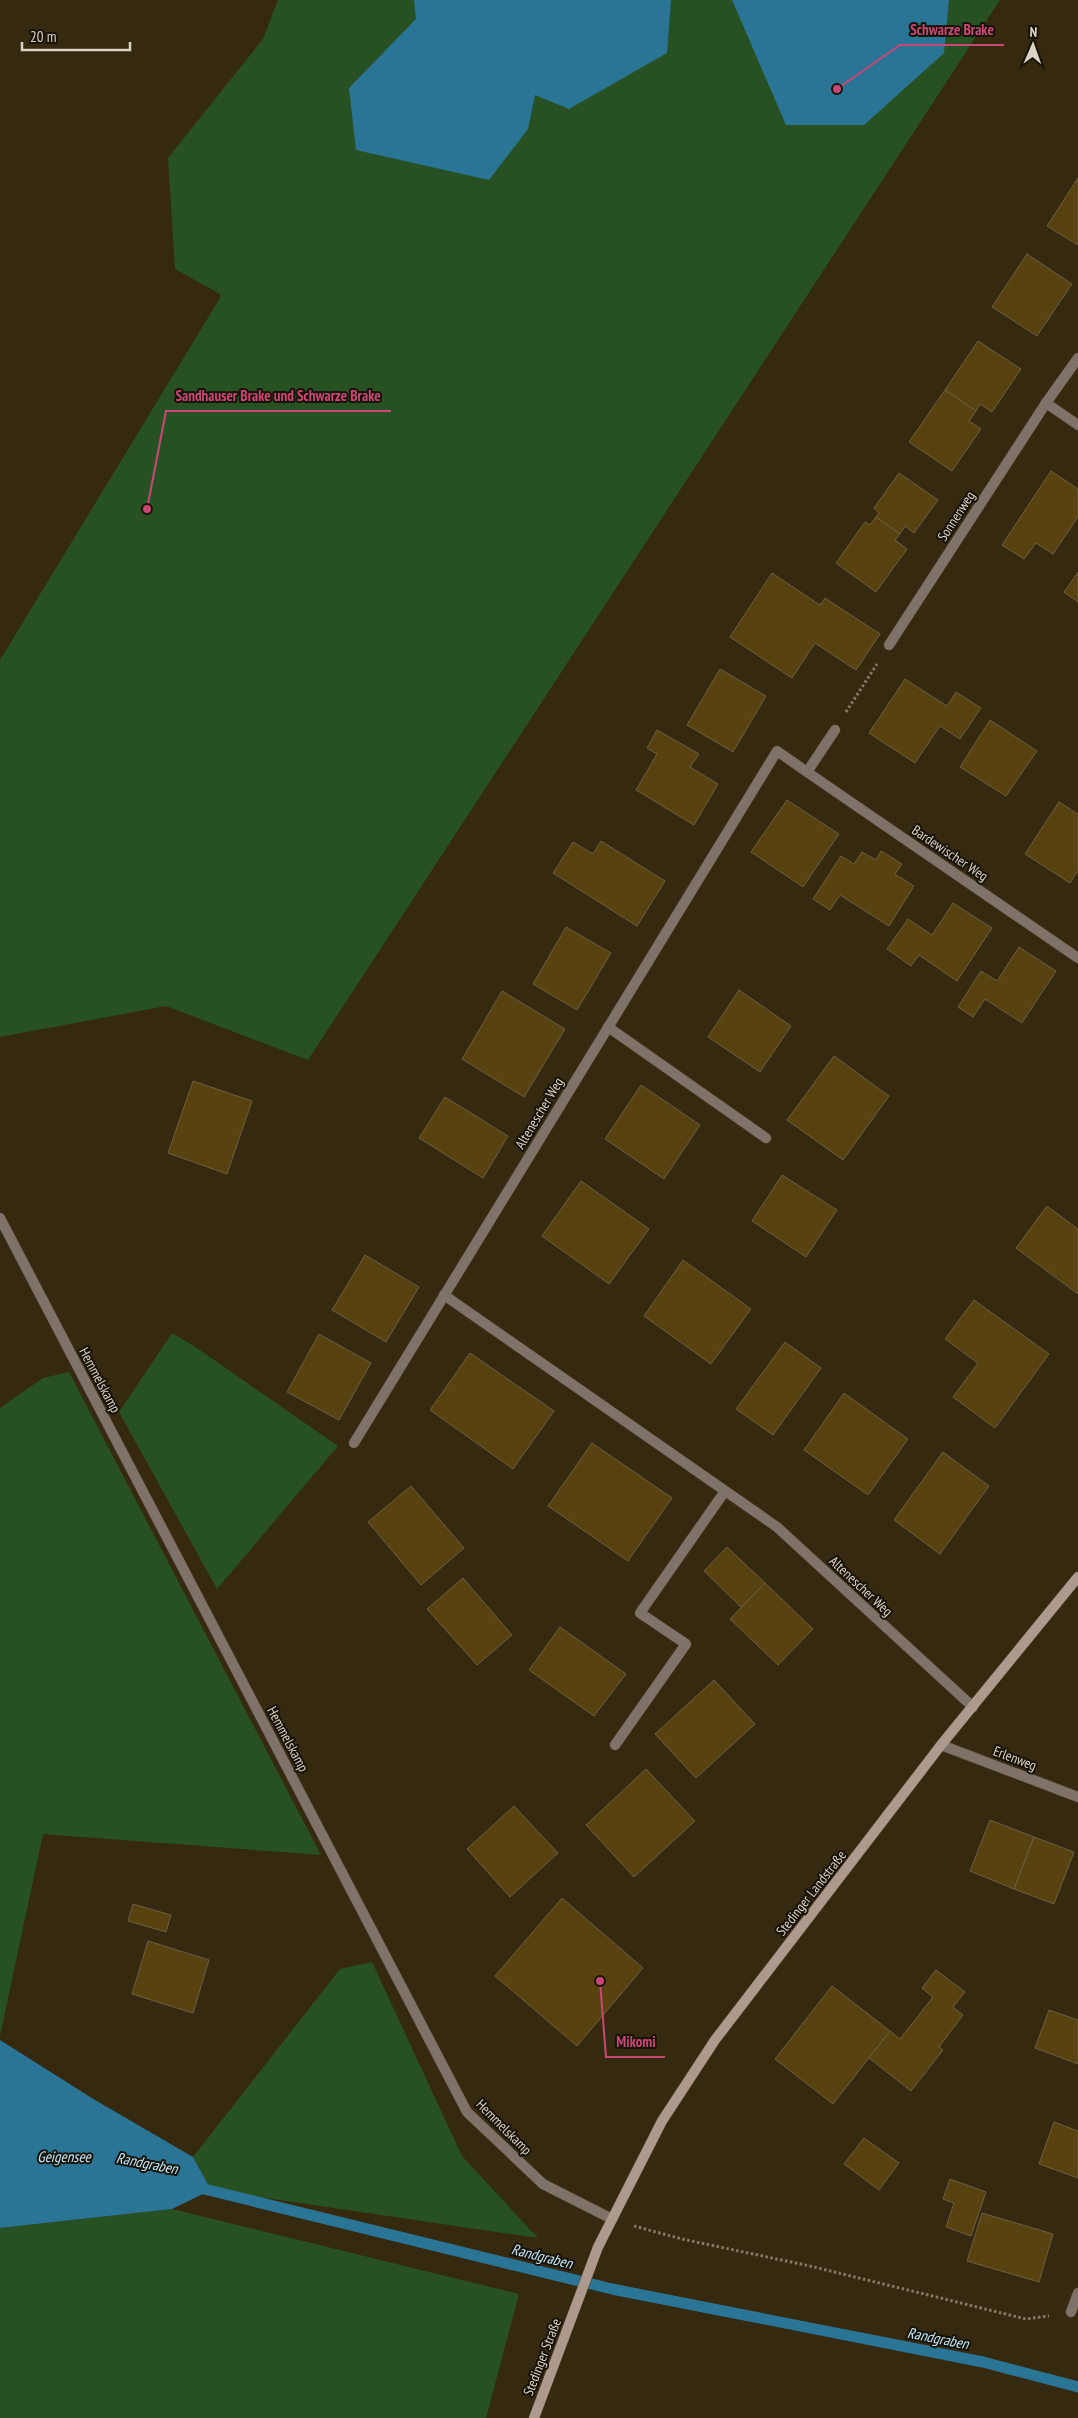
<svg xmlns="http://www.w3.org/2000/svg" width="1078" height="2418" font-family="'PT Sans Narrow',sans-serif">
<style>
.green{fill:#285123}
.water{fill:#2a7496}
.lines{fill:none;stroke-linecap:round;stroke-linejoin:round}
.stream{stroke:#2a7496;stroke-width:11}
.building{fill:#584310;stroke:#6c5f44}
.service-casing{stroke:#50442c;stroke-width:11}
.minor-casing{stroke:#50442c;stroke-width:11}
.secondary-casing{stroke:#50442c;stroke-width:11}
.path{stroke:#847a66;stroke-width:3;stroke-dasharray:2.5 2.5;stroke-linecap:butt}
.service{stroke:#7e7269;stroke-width:10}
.minor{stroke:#7e7269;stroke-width:10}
.secondary{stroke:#ad9a8c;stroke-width:10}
.labels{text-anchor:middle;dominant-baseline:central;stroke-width:4;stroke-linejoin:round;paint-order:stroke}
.street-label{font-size:14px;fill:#dbd3c4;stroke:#181308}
.water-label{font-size:15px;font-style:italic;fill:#c2e7fb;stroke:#181308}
.leader{fill:none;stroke:#c84775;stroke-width:2}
.callout-dot{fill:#c84775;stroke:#181308;stroke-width:2}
.callout-label{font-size:15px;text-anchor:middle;font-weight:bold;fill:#c84775;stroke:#181308;stroke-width:4;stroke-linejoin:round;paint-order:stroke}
</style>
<rect width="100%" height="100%" fill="#35290f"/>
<g class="green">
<path d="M278,0H1000L308,1060L166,1006L0,1037V660L220,298V294L175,269L168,158L263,39Z"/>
<path d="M172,1333L194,1346L338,1446L217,1589L119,1412Z"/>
<path d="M69,1372L321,1855L43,1834L0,2036V1408L43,1378Z"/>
<path d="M372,1962L462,2156L538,2238L211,2190L193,2157L340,1969Z"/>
<path d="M172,2209L519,2294L486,2418H0V2228Z"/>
</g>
<g class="water">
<path d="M414,0H671L667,53L569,109L535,95L528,129L489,180L356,150L349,88L416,19Z"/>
<path d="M732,0H949L944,53L864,125H786Z"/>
<path d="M0,2040L95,2100L193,2157L211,2190L172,2209L0,2228Z"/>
</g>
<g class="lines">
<path class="stream" d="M196,2187L612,2289L983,2362L1078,2387"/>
</g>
<g class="building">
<path d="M1078,178V245L1047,226Z"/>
<path d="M1027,254L1072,284L1037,336L992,307Z"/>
<path d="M978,341L1021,369L992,412L980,404L976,411L945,390Z"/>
<path d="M945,390L976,411L969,421L981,429L952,471L909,442Z"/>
<path d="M1051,471L1078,489V517L1053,554L1036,543L1024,559L1002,545Z"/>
<path d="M899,473L938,500L914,533L905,526L900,534L876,517L879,513L874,508Z"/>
<path d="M876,517L900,534L895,540L907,549L876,592L836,563L865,522L870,525Z"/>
<path d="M1078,572V602L1064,592Z"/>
<path d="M772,573L820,605L825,598L880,634L856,670L815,643L792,678L730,637Z"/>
<path d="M720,669L766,696L733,752L687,725Z"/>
<path d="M905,679L947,706L956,692L981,708L960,739L940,726L915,763L869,733Z"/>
<path d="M990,720L1037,751L1006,796L960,767Z"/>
<path d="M657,730L699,754L690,767L718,784L694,825L636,790L657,754L647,748Z"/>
<path d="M787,800L839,834L803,887L751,852Z"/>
<path d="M1059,802L1078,814V871L1070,883L1025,854Z"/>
<path d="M601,841L665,881L637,926L553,873L573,842L593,854Z"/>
<path d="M881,851L902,864L895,874L914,886L889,926L840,895L830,910L813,899L841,856L854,864L862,852L876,860Z"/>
<path d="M953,903L992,928L957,981L919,955L911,966L887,949L908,919L932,935Z"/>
<path d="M566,927L611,953L577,1010L533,984Z"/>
<path d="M1019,947L1056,971L1022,1023L985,999L973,1017L958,1007L981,971L997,981Z"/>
<path d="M739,990L791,1026L760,1072L708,1037Z"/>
<path d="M502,991L565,1029L524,1097L462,1059Z"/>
<path d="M834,1056L889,1096L843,1160L787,1120Z"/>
<path d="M193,1081L252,1101L227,1174L168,1153Z"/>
<path d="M641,1085L700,1125L664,1179L605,1139Z"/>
<path d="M445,1097L508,1136L483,1178L419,1138Z"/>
<path d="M782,1175L837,1210L806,1257L752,1221Z"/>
<path d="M581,1181L649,1229L609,1284L542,1236Z"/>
<path d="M1047,1206L1078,1229V1294L1016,1248Z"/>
<path d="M365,1255L419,1287L386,1342L332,1310Z"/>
<path d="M683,1260L751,1309L711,1364L644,1316Z"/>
<path d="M974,1300L1049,1354L995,1428L953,1397L978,1363L945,1339Z"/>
<path d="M319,1334L371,1363L339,1420L287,1392Z"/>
<path d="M785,1342L821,1368L773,1435L736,1409Z"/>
<path d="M470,1353L554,1411L513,1469L430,1410Z"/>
<path d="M844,1393L908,1439L868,1495L804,1450Z"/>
<path d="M592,1443L672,1498L628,1561L548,1506Z"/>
<path d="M943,1452L989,1486L940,1554L894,1520Z"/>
<path d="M411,1486L464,1548L421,1585L368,1522Z"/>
<path d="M727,1547L765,1583L741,1607L704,1571Z"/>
<path d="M463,1578L512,1635L477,1665L427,1609Z"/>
<path d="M765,1583L813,1629L778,1665L730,1619Z"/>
<path d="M560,1627L626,1674L594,1716L529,1670Z"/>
<path d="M714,1680L755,1724L696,1778L655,1734Z"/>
<path d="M646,1769L695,1821L634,1877L586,1825Z"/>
<path d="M514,1806L558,1853L510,1897L467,1849Z"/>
<path d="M990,1820L1034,1837L1014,1889L970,1871Z"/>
<path d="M1034,1837L1074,1852L1054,1904L1014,1889Z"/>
<path d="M562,1898L643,1968L577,2046L495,1976Z"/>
<path d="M133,1904L171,1915L166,1932L128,1921Z"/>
<path d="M148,1941L209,1960L193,2013L132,1994Z"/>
<path d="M936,1970L965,1992L953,2007L963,2015L939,2047L943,2050L911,2091L869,2058L890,2031L900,2039L933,1997L922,1988Z"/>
<path d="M832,1986L890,2031L833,2104L775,2059Z"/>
<path d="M1049,2010L1078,2020V2064L1035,2048Z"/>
<path d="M1054,2122L1078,2131V2178L1039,2164Z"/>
<path d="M864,2138L899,2163L879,2190L844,2164Z"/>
<path d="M950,2179L986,2192L971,2236L946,2227L954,2203L943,2199Z"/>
<path d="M982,2213L1053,2234L1039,2282L967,2261Z"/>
</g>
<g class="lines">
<defs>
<path id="service" d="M608,1027L766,1138"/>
<g id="minor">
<path d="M1078,358L1046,403L1078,425"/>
<path d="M889,645L1046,403"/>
<path d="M807,772L1078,958"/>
<path d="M0,1218L467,2112L543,2184L612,2219"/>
<path d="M444,1295L777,1527L973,1707"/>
<path d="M354,1443L777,751L807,772L835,730"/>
<path d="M615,1745L686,1644L640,1613L725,1491"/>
<path d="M941,1745L1078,1797"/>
<path d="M1071,2312L1078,2293"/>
</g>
<path id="secondary" d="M534,2418L598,2247L662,2121L715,2040L941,1745L1078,1577"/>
</defs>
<use href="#service" class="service-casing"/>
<use href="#minor" class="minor-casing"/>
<use href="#secondary" class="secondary-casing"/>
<g class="path">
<path d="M846,712L877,664"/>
<path d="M634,2226L682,2239L810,2266L1026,2319L1049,2316"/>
</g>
<use href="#service" class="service"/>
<use href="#minor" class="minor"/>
<use href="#secondary" class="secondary"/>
</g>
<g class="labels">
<g class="street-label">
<text transform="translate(956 516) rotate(-57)">Sonnenweg</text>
<text transform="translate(950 853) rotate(34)">Bardewischer Weg</text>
<text transform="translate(539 1113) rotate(-59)">Altenescher Weg</text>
<text transform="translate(100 1380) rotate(62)">Hemmelskamp</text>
<text transform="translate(861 1586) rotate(43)">Altenescher Weg</text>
<text transform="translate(288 1739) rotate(62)">Hemmelskamp</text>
<text transform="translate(1015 1758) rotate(21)">Erlenweg</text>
<text transform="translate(811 1893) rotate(-52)">Stedinger Landstraße</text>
<text transform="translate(504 2127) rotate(45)">Hemmelskamp</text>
<text transform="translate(542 2357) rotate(-69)">Stedinger Straße</text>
</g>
<g class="water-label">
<text x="64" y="2156">Geigensee</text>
<text transform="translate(147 2163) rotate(11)">Randgraben</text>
<text transform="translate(542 2256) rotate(14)">Randgraben</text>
<text transform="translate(938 2338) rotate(11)">Randgraben</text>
</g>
</g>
<path class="leader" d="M837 89L900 45H1004M147 509L166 411H391M600 1981L606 2057H665"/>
<g class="callout-dot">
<circle cx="837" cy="89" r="5"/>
<circle cx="147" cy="509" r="5"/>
<circle cx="600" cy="1981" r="5"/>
</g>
<g class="callout-label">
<text x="952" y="35">Schwarze Brake</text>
<text x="278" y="401">Sandhauser Brake und Schwarze Brake</text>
<text x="636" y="2047">Mikomi</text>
</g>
<g transform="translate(1033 45) rotate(2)" stroke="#181308" stroke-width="4" paint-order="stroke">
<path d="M0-4L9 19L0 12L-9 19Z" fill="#dbd3c4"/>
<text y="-8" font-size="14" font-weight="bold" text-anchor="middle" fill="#dbd3c4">N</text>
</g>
<path d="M22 42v8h108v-8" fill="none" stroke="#dbd3c4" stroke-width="2.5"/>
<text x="30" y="42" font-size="15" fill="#dbd3c4" stroke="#181308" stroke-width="4" paint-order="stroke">20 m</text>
</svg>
